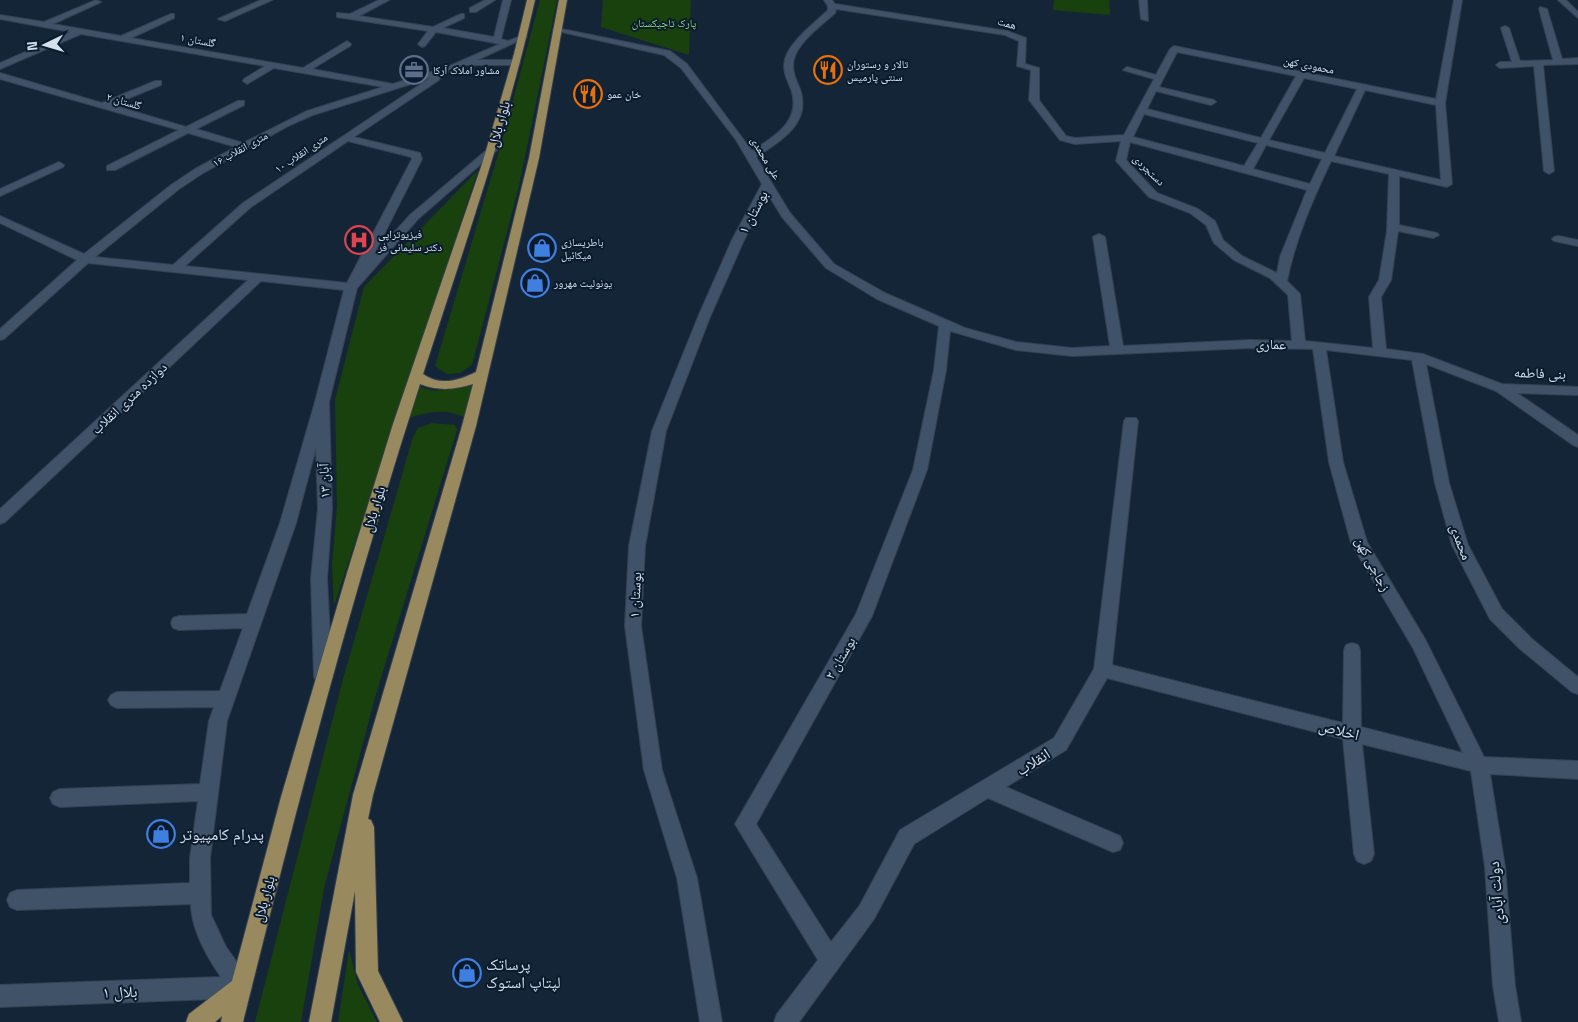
<svg xmlns="http://www.w3.org/2000/svg" width="1578" height="1022" font-family="'Space Grotesk','Noto Naskh Arabic',sans-serif">
<style>
.green{fill:#19410e}
.lines{fill:none;stroke-linecap:round;stroke-linejoin:round}
.minor-casing{stroke:#354050;stroke-width:2}
.major-casing{stroke:#354050;stroke-width:2}
.minor{fill:#405267;fill-rule:evenodd}
.major{fill:#988a5e;fill-rule:evenodd}
.labels{text-anchor:middle;dominant-baseline:central;stroke-width:4;stroke-linejoin:round;paint-order:stroke}
.far-park-label{font-size:11px;fill:#8dd87b;stroke:#0b1b2e}
.far-street-label{font-size:11px;fill:#d5e0ed;stroke:#0b1b2e}
.far-poi-label{font-size:11px;fill:#d5e0ed;stroke:#0b1b2e;text-anchor:start}
.street-label{font-size:14px;fill:#d5e0ed;stroke:#0b1b2e}
.near-street-label{font-size:16px;fill:#d5e0ed;stroke:#0b1b2e}
.near-poi-label{font-size:16px;fill:#d5e0ed;stroke:#0b1b2e;text-anchor:start}
</style>
<rect width="100%" height="100%" fill="#152538"/>
<g class="green">
<path d="M540,0H557L519,186L472,365L460,373L447,374L435,366L502,141Z"/>
<path d="M603,0H691L689,55L601,27Z"/>
<path d="M1054,0H1109L1110,15L1053,10Z"/>
<path d="M478,170L334,606L332,564L337,506L335,400L364,287Z"/>
<path d="M474,381L467,418C447,408 427,411 407,419L419,386C435,395 458,389 474,381Z"/>
<path d="M432,423L455,425L457,430L376,694L324,888L301,1022H255L343,679L413,437L418,428Z"/>
<path d="M349,950L358,985L377,1022H338Z"/>
</g>
<g class="lines">
<defs>
<g id="minor">
<path d="M96,0L101,2L53,24L121,36L171,14H174V18L131,38L303,68L347,41L351,44L350,46L312,69L393,84L447,67L500,44L436,32L425,46L422,47L418,44L428,31L337,17V13L350,14L379,0H389L359,16L433,27L461,14H464V18L443,28L494,37L503,0H511L501,39L508,41L523,35L527,37L477,60H516L520,63L519,65H466L438,76L440,78L439,80L354,137L420,153L422,159L373,256L410,215L489,148L492,147L497,150L418,219L357,288L329,402L332,509L327,578L332,677L329,682L323,684L317,682L314,677L311,578L318,509L316,448L296,523L227,721L210,858L211,915L226,947L249,979L252,987L249,995L241,998L0,1007V985L221,977C207,957 191,928 191,904L17,910L10,907L7,900L10,893L17,890L190,883V858L198,801L60,807L53,804L50,798L53,792L60,789L200,784L209,721L214,707L117,708L111,705L108,700L111,695L117,692L220,691L243,628L179,630L173,628L171,623L173,618L179,616L247,614L280,523L315,402L344,290L261,281L5,522L0,524V509L248,280L88,263L4,339L0,340V329L77,260L0,223V216L84,254L171,185L195,169L236,147L188,133L115,170H107V166L179,130L0,79V73L102,103L155,81H161V85L112,105L186,127L238,101H244V105L196,129L243,143L307,111L383,87L274,68L247,84L243,81L244,79L265,66L81,34L0,69V63L71,32L0,19V15L44,22ZM430,78L243,203L173,265L95,257L179,189L203,173L288,126L313,115ZM348,141L411,157L412,159L347,283L185,266L251,207Z"/>
<path d="M261,0H272L225,21L218,19Z"/>
<path d="M485,0H495L476,12H470V8Z"/>
<path d="M824,0H832L835,4L1007,31L1026,38L1025,64L1039,68V100L1066,136L1075,138L1124,135L1154,79L1123,70L1127,67L1156,75L1170,49L1174,46L1436,99L1454,0H1462L1445,103L1452,184L1447,187L1399,176V225L1437,233L1439,235L1433,238L1398,231L1391,280L1381,297L1386,349L1423,354L1502,384L1578,387V395L1517,393L1578,435V447L1573,445L1496,391L1426,364L1449,483L1468,545L1502,609L1532,639L1578,677V694L1572,692L1520,649L1490,619L1452,545L1435,483L1412,360L1326,350L1343,462L1367,542L1425,639L1484,757L1578,761V779L1490,774L1505,867L1515,986L1521,1022H1499L1493,986L1485,867L1471,771L1362,744L1374,854L1371,861L1364,864L1357,861L1354,854L1343,739L1107,678L1066,750L1006,787L1120,836L1123,843L1120,850L1113,852L988,798L914,844L874,919L799,1022H774L777,1014L818,960L735,824L856,614L913,470L934,370L939,326L877,299L826,268L782,217L768,194L744,240L710,317L666,431L645,546L641,626L662,770L697,878L722,1022H700L677,878L644,770L625,626L629,546L652,431L698,317L732,240L762,184L736,140L681,68L664,55L553,30L557,28L670,51L687,64L752,151C775,136 802,121 791,89C787,80 782,70 785,59C791,40 814,24 828,10V6ZM836,9L1005,35L1019,41L1017,66L1031,70L1029,100L1060,140L1075,144L1121,141L1116,161L1149,197L1190,213L1206,225L1214,243L1234,260L1270,278L1288,295L1292,341L1250,340L1123,346L1105,237L1099,234L1093,237L1110,346L1072,348L1016,342L965,328L885,293L834,264L790,213L756,157C780,142 812,123 800,89C796,80 791,69 794,59C799,41 822,25 835,13ZM1177,52L1296,76L1261,138L1147,109L1156,91L1211,105L1216,102L1214,100L1159,87ZM1304,78L1357,89L1325,153L1269,140ZM1365,90L1436,105L1441,180L1334,156ZM1144,114L1258,143L1244,166L1133,137ZM1130,142L1307,190L1280,257L1277,273L1242,256L1223,240L1215,221L1198,209L1157,193L1126,160ZM1266,145L1322,159L1310,184L1253,169ZM1331,161L1389,174L1387,231L1379,280L1369,297L1373,348L1305,341L1300,294L1287,281C1295,240 1313,199 1331,161ZM950,331L1016,350L1072,356L1250,348L1313,349L1329,462L1351,543L1413,648L1463,753L1361,727L1360,650L1358,645L1352,643L1346,645L1344,650L1343,723L1112,665L1138,421L1136,418H1126L1124,421L1094,669L1054,738L900,830L860,905L831,942L756,824L872,616L927,470L946,370Z"/>
<path d="M1139,0H1147L1148,21L1141,19Z"/>
<path d="M1558,0H1566L1578,12V18Z"/>
<path d="M1540,7L1547,9L1562,59L1578,58V64L1543,65L1554,171L1549,174L1544,171L1534,66L1500,68L1496,65L1500,62H1512L1501,28L1505,26L1509,28L1520,61L1553,60L1539,9Z"/>
<path d="M59,162L64,165L63,167L0,196V189Z"/>
<path d="M1558,236L1578,240V246L1554,241L1552,239L1554,237Z"/>
</g>
<path id="major" d="M527,0H535C506,128 463,250 423,374C440,386 458,381 476,372L529,158L559,0H567L539,158L476,426L373,795L368,819L371,820L374,827L378,971L403,1022H380L356,972L355,891L331,1022H309L353,795L462,426L473,384C454,390 438,391 420,384C352,594 296,808 243,1022H221L222,1016L215,1022H186L189,1014L232,981L281,797L347,573L393,424L483,161L514,54Z"/>
</defs>
<use href="#minor" class="minor-casing"/>
<use href="#major" class="major-casing"/>
<use href="#minor" class="minor"/>
<use href="#major" class="major"/>
</g>
<defs>
<symbol id="office-ring" viewBox="-11 -11 22 22"><circle r="9.5" fill="#0b1b2e" stroke="#5c6f8a" stroke-width="1.5"/><path d="M-6-3h4V-5.5h4V-3h4V5H-6ZM-1-4.5V-3h2v-1.5ZM-6 0V1H6V0Z" fill="#5c6f8a"/></symbol>
<symbol id="restaurant-ring" viewBox="-11 -11 22 22"><circle r="9.5" fill="#0b1b2e" stroke="#e8710a" stroke-width="1.5"/><path d="M-5-6h1v4h1v-4h1v4h1v-4h1v5L-1.5 .5V6h-2V.5L-5-1ZM5-6V6H3V1.5H1.5Q1.5-4 5-6Z" fill="#e8710a"/></symbol>
<symbol id="hospital-ring" viewBox="-11 -11 22 22"><circle r="9.5" fill="#0b1b2e" stroke="#e0444e" stroke-width="1.5"/><path d="M-5-5h3v3.5h4V-5h3V5h-3V1.5h-4V5h-3Z" fill="#e0444e"/></symbol>
<symbol id="shop-ring" viewBox="-11 -11 22 22"><circle r="9.5" fill="#0b1b2e" stroke="#3f7fe0" stroke-width="1.5"/><path d="M-5-2.5h2.3a2.7 3.5 0 0 1 5.4 0H5L5.5 6h-11ZM-1.5-2.5h3a1.5 2.3 0 0 0-3 0Z" fill="#3f7fe0"/></symbol>
</defs>
<g fill-rule="evenodd">
<use href="#office-ring" x="398" y="54" width="32" height="32"/>
<use href="#restaurant-ring" x="812" y="54" width="32" height="32"/>
<use href="#restaurant-ring" x="572" y="78" width="32" height="32"/>
<use href="#hospital-ring" x="343" y="224" width="32" height="32"/>
<use href="#shop-ring" x="526" y="232" width="32" height="32"/>
<use href="#shop-ring" x="519" y="267" width="32" height="32"/>
<use href="#shop-ring" x="145" y="818" width="32" height="32"/>
<use href="#shop-ring" x="451" y="957" width="32" height="32"/>
</g>
<g class="labels">
<g class="far-park-label">
<text x="664" y="23">پارک تاجیکستان</text>
</g>
<g class="far-street-label">
<text transform="translate(1007 23) rotate(16)">همت</text>
<text transform="translate(198 40) rotate(10)">گلستان ۱</text>
<text transform="translate(1309 65) rotate(11)">محمودی کهن</text>
<text transform="translate(124 101) rotate(16)">گلستان ۲</text>
<text transform="translate(240 149) rotate(-29)">۱۶ متری انقلاب</text>
<text transform="translate(301 153) rotate(-34)">۱۰ متری انقلاب</text>
<text transform="translate(766 158) rotate(59)">علی محمدی</text>
<text transform="translate(1149 170) rotate(44)">دستجردی</text>
</g>
<g class="far-poi-label">
<text x="847" y="64">تالار و رستوران<tspan x="847" dy="13">سنتی پارمیس</tspan></text>
<text x="433" y="70">مشاور املاک آرکا</text>
<text x="607" y="94">خان عمو</text>
<text x="378" y="234">فیزیوتراپی<tspan x="378" dy="13">دکتر سلیمانی فر</tspan></text>
<text x="561" y="242">باطریسازی<tspan x="561" dy="13">میکائیل</tspan></text>
<text x="554" y="283">یونولیت مهرور</text>
</g>
<g class="street-label">
<text transform="translate(499 124) rotate(-74)">بلوار بلال</text>
<text transform="translate(753 212) rotate(-62)">بوستان ۱</text>
<text transform="translate(1271 344) rotate(1)">عماری</text>
<text transform="translate(1540 373) rotate(2)">بنی فاطمه</text>
<text transform="translate(129 398) rotate(-43)">دوازده متری انقلاب</text>
<text transform="translate(324 481) rotate(-92)">۱۳ آبان</text>
<text transform="translate(374 509) rotate(-73)">بلوار بلال</text>
<text transform="translate(1461 542) rotate(69)">محمدی</text>
<text transform="translate(1373 564) rotate(62)">زجاجی کهن</text>
<text transform="translate(635 595) rotate(-87)">بوستان ۱</text>
<text transform="translate(840 658) rotate(-60)">بوستان ۲</text>
<text transform="translate(264 899) rotate(-75)">بلوار بلال</text>
</g>
<g class="near-street-label">
<text transform="translate(1339 730) rotate(14)">اخلاص</text>
<text transform="translate(1033 762) rotate(-32)">انقلاب</text>
<text transform="translate(1496 893) rotate(-95)">دولت آبادی</text>
<text transform="translate(120 992) rotate(-2)">بلال ۱</text>
</g>
<g class="near-poi-label">
<text x="180" y="834">پدرام کامپیوتر</text>
<text x="486" y="964">پرساتک<tspan x="486" dy="18">لپتاپ استوک</tspan></text>
</g>
</g>
<g transform="translate(45 45) rotate(265)" stroke="#0b1b2e" stroke-width="4" paint-order="stroke">
<path d="M0-4L9 19L0 12L-9 19Z" fill="#d5e0ed"/>
<text y="-8" font-size="14" font-weight="bold" text-anchor="middle" fill="#d5e0ed">N</text>
</g>
</svg>
